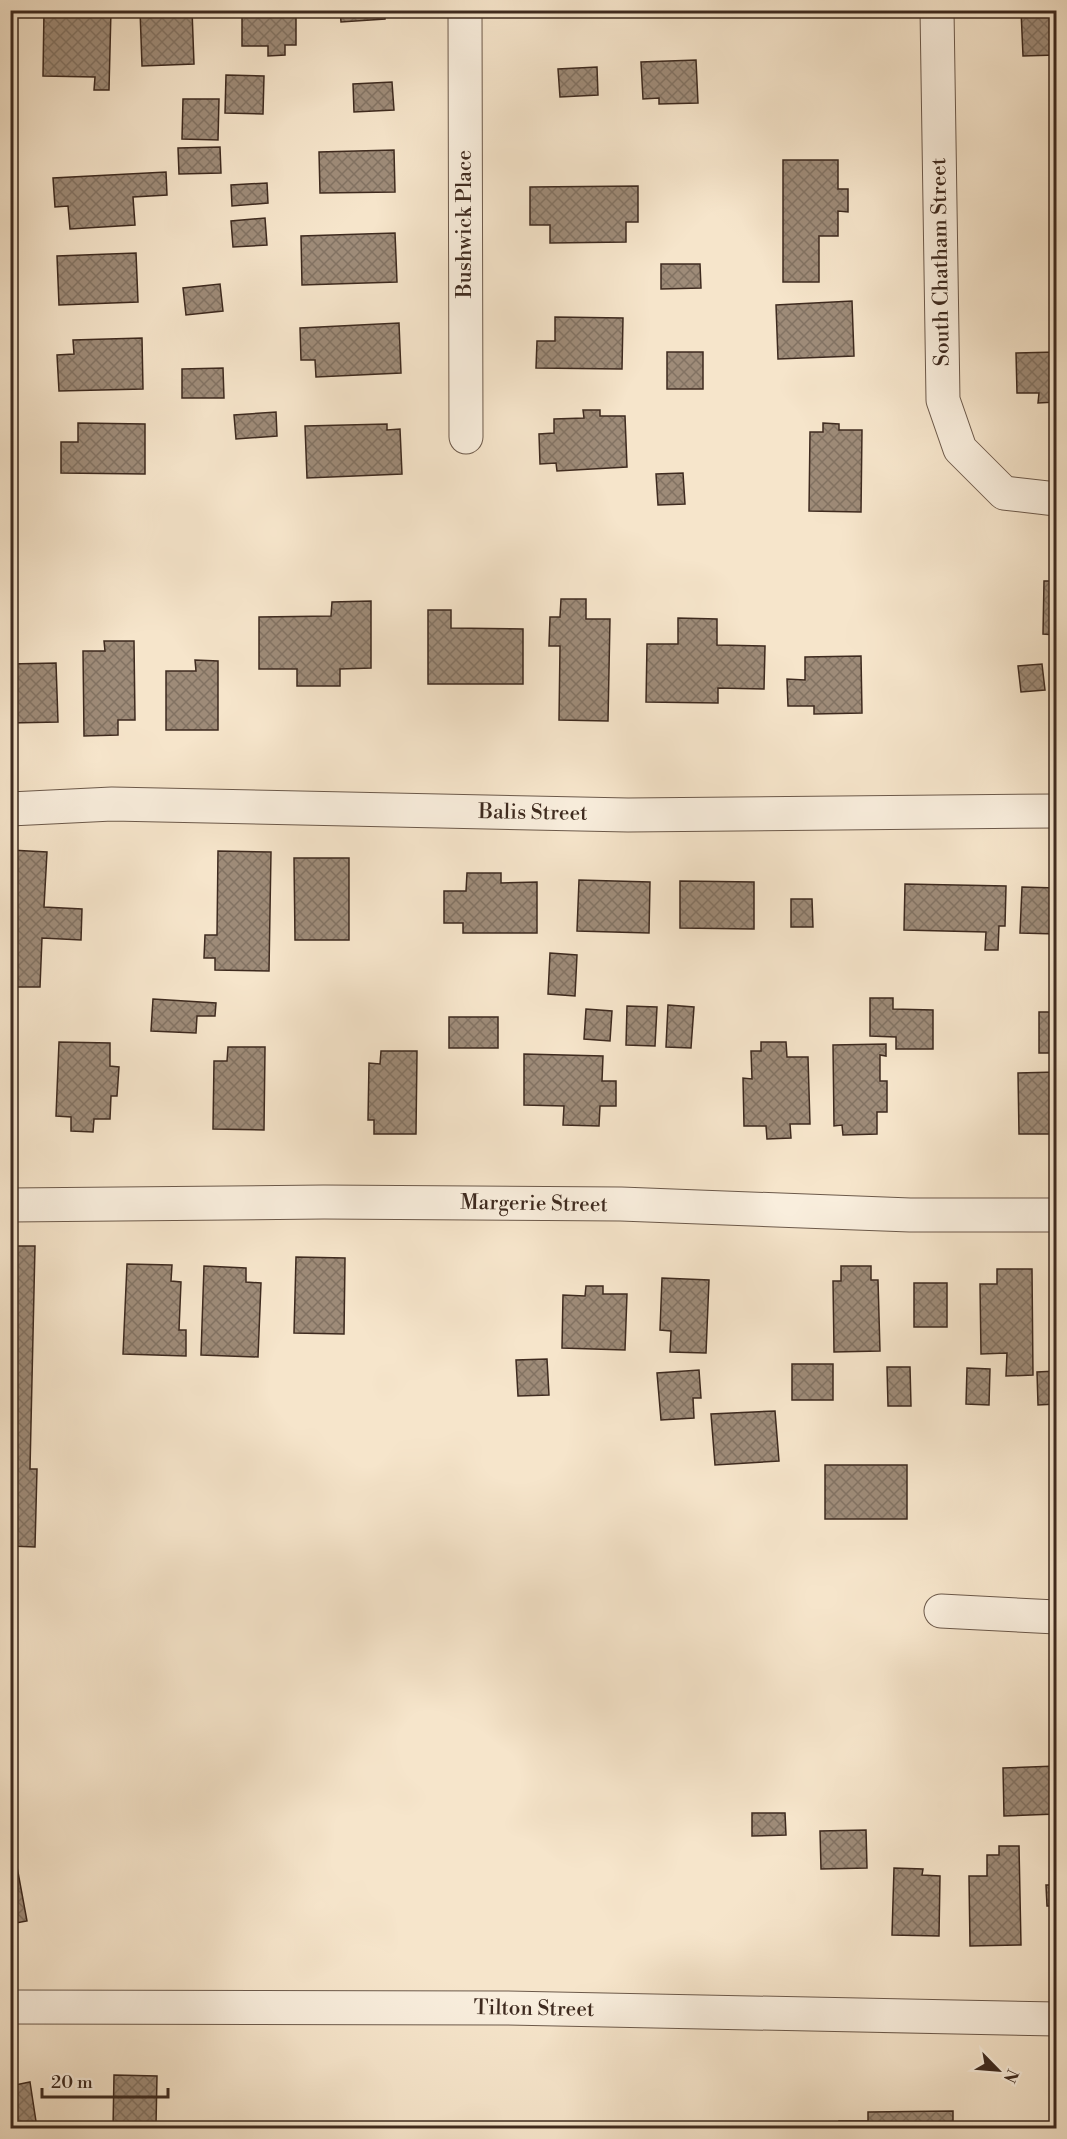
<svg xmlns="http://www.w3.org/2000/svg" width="1067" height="2139" font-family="'Libre Bodoni',serif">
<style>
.building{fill:url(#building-cross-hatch);stroke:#3e2a1f;stroke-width:1.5}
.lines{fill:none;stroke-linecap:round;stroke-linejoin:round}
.street-casing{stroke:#6c594a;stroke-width:35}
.street{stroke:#f9eedd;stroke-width:33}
.labels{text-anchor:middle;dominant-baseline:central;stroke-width:4.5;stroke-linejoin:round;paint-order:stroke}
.street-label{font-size:21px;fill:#3e2a1f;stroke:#f9eedd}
</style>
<defs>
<pattern id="building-cross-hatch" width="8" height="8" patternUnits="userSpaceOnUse" patternTransform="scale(1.5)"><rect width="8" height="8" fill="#9e8b78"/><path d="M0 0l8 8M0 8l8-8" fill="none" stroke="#827262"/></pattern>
</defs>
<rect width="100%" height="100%" fill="#f6e5cb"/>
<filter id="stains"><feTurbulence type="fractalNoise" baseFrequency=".00333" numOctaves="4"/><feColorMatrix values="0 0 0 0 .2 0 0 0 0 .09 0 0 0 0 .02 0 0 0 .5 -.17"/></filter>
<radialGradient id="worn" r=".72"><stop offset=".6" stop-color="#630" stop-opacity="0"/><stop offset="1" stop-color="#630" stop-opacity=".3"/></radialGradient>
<g class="building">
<path d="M44,10H111L109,90H94L95,77L43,76Z"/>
<path d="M140,10H192L194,64L142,66Z"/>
<path d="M242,10H296V45H285V55L268,56V46H242Z"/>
<path d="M340,10H385V19L341,22Z"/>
<path d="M557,10H579V13L558,15Z"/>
<path d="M808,10H840L839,14L808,13Z"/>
<path d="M1021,10H1056V55L1023,56Z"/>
<path d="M696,60L698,103L659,104V98L643,99L641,62Z"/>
<path d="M597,67L598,95L560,97L558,69Z"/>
<path d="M226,75L264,76L263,114L225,113Z"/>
<path d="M392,82L394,110L354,112L353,84Z"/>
<path d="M183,99H219L218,140L182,139Z"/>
<path d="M220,147L221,173L179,174L178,148Z"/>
<path d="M394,150L395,192L320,193L319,152Z"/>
<path d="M783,160H838V189H848V212L838,211V236H819V282H783Z"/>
<path d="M166,172L167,195L133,197L135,225L70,229L68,206L55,207L53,178Z"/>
<path d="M267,183L268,203L232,206L231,185Z"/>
<path d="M638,186V222H626V242L550,243V225H530V187Z"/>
<path d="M1050,202H1056V250L1053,251Z"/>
<path d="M265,218L267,245L233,247L231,221Z"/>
<path d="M395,233L397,282L302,285L301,236Z"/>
<path d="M136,253L138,302L59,305L57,256Z"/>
<path d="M661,264H700L701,288L661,289Z"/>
<path d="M220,284L223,311L186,315L183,288Z"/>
<path d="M852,301L854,356L778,359L776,305Z"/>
<path d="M555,317L623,318L622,369L536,368L537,341H555Z"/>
<path d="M399,323L401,373L316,377L315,360H301L300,328Z"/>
<path d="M142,338L143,389L59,391L57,355L74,354L73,340Z"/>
<rect x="667" y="352" width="36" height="37"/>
<path d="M1056,352V402L1038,403L1039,393H1017L1016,353Z"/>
<path d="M223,368L224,398H182V369Z"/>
<path d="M583,410H600V416H625L627,467L557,471L556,463L540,464L539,434L554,433V419L584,418Z"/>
<path d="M276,412L277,436L236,439L234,415Z"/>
<path d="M78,423L145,424V474L61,473V442H78Z"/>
<path d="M823,423L839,424V430H862L861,512L809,511L810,432H823Z"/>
<path d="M387,424V430L400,429L402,474L307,478L305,426Z"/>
<path d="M683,473L685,504L658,505L656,474Z"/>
<path d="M1044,581H1056V635L1043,634Z"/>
<path d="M561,599H586V619H610L608,721L559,720L560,646H549L550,617H560Z"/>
<path d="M371,601V668L340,669V686H297V669H259V617L331,616L332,602Z"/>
<path d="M428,610H451V628L523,629V684H428Z"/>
<path d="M678,618L717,619V645L765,646L764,689L718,688V703L646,702L647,644H678Z"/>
<path d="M104,641H134L135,720H118V735L84,736L83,651H105Z"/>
<path d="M861,656L862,713L814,714V706H788L787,679L805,680V657Z"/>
<path d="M195,660L218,661V730H166V671H196Z"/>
<path d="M56,663L58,722L10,723V664Z"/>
<path d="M1042,664L1045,690L1021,692L1018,666Z"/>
<path d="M10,850L47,852L44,907L82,909L81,940L42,938L40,987H10Z"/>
<path d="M218,851L271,852L269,971L215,970V958H204L205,935H217Z"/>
<path d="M294,858H349V940H295Z"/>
<path d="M467,873H501V883L537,882V933H463V923H444V891H466Z"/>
<path d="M579,880L650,882L649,933L577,931Z"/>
<path d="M680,881L754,882V929L680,928Z"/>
<path d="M905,884L1006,886L1005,926H999L998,950H985L986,932L904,930Z"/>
<path d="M1022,887L1056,888V934L1020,933Z"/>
<path d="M791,899H812L813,927H791Z"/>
<path d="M550,953L577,955L575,996L548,994Z"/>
<path d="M870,998H893V1009L933,1010V1049H896V1037L870,1036Z"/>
<path d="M153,999L216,1003L215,1016H197L196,1033L151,1031Z"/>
<path d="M668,1005L694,1007L691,1048L666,1047Z"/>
<path d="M627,1006L657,1007L655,1046L626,1045Z"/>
<path d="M586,1009L612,1011L610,1041L584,1039Z"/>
<rect x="1039" y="1012" width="17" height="41"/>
<rect x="449" y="1017" width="49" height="31"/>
<path d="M59,1042L110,1043V1066L119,1067L117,1096H111L110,1119H94L93,1132L71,1131V1117L56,1116Z"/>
<path d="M761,1042H786L787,1057H808L810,1124H790L791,1138L767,1139L766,1126H744L743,1078L752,1079L751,1051H761Z"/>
<path d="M886,1044V1056L880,1055V1081H887V1112H877V1134L843,1135L842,1125L834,1126L833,1045Z"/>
<path d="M228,1047H265L264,1130L213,1129L214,1061H227Z"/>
<path d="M381,1051H417L416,1134H374V1120H368L369,1063L380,1064Z"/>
<path d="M524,1054L603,1056L602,1081H616V1106H600L599,1126L563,1125L564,1106L524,1105Z"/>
<path d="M1056,1072V1134H1019L1018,1073Z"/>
<path d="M10,1246H35L30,1469H37L35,1547L10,1546Z"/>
<path d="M296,1257L345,1258L344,1334L294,1333Z"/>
<path d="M127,1264L172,1265L171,1281L181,1282L179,1330H186V1356L123,1354Z"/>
<path d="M204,1266L246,1268V1282L261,1283L258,1357L201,1355Z"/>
<path d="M841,1266H871V1280H878L880,1351L834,1352L833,1281H841Z"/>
<path d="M997,1269H1032L1033,1375L1006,1376L1007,1353L981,1354L980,1284H997Z"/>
<path d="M662,1278L709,1280L706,1353L670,1352L671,1331L660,1330Z"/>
<rect x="914" y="1283" width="33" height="44"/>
<path d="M586,1286H603V1294H627L625,1350L562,1348L563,1295L585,1296Z"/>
<path d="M1054,1286H1056V1350H1055Z"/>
<path d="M547,1359L549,1395L518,1396L516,1360Z"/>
<rect x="792" y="1364" width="41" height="36"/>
<path d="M887,1367H910L911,1406H888Z"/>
<path d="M967,1368L990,1369L989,1405L966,1404Z"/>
<path d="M699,1370L701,1398H693L694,1418L661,1420L657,1373Z"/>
<path d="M1056,1371V1404L1038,1405L1037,1372Z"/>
<path d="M775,1411L779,1461L715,1465L711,1414Z"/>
<rect x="825" y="1465" width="82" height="54"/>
<path d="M1056,1766V1814L1004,1816L1003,1768Z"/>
<path d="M752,1813H785L786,1835L752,1836Z"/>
<path d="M10,1829L27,1921L10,1924Z"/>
<path d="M866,1830L867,1868L821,1869L820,1831Z"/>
<path d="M1053,1844H1056V1945H1054V1906H1047L1046,1885H1053Z"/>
<path d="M999,1846H1019L1021,1945L970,1946L969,1876H987V1855H999Z"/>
<path d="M894,1868L923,1869L922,1875L940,1876L939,1936L892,1935Z"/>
<path d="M114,2075L157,2076L156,2125H166V2128H113Z"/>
<path d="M30,2082L37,2128H10V2086Z"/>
<path d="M953,2111V2128H839V2121H868V2112Z"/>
</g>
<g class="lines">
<defs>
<g id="street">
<path d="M465,10L466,437"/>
<path d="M937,10L943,400L960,449L1004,493L1056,499"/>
<path d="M10,809L112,804L628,815L1056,811"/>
<path d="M10,1205L324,1202L621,1204L910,1215H1056"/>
<path d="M941,1611L1056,1617"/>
<path d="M10,2007L506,2008L1056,2019"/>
</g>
</defs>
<use href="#street" class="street-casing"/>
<use href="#street" class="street"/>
</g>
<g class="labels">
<g class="street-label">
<text transform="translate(465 224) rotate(-90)">Bushwick Place</text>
<text transform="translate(941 262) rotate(-91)">South Chatham Street</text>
<text transform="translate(533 813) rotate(1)">Balis Street</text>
<text transform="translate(534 1204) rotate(1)">Margerie Street</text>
<text transform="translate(534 2009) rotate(1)">Tilton Street</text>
</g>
</g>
<rect width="1067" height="2139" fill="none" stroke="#f6e5cb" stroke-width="36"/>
<rect x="12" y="12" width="1043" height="2115" fill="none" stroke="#3e2a1f" stroke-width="3"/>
<rect x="18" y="18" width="1031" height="2103" fill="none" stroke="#3e2a1f" stroke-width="1.5"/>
<g transform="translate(998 2070) rotate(115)" stroke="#f9eedd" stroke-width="4.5" paint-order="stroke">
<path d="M0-4.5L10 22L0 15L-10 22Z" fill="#3e2a1f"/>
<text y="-9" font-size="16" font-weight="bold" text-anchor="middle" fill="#3e2a1f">N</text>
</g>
<path d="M42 2088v9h126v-9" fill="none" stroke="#3e2a1f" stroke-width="3"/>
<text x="51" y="2088" font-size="18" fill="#3e2a1f" stroke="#f9eedd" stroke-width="4.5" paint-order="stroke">20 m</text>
<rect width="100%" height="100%" filter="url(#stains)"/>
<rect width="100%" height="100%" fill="url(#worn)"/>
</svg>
